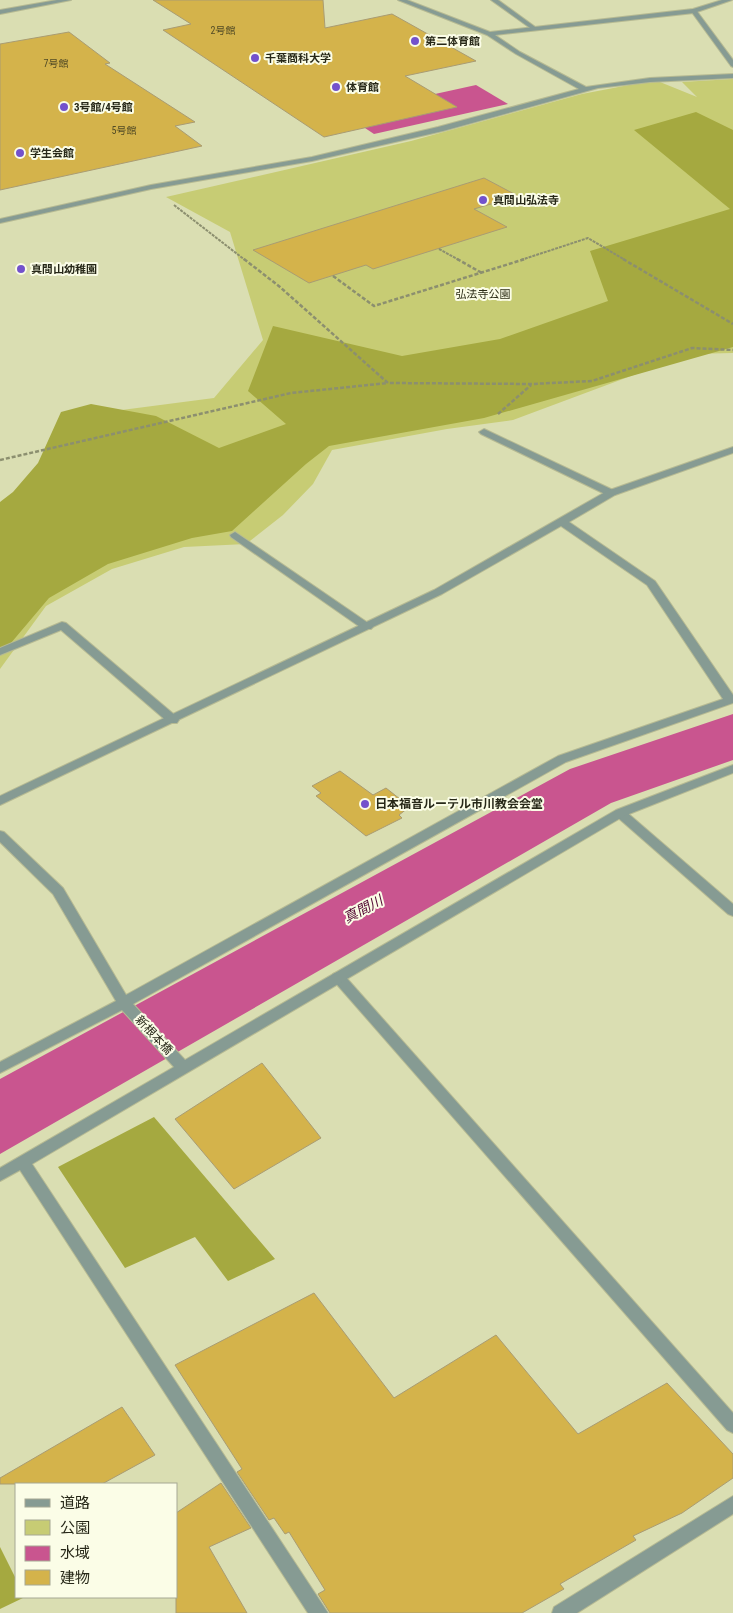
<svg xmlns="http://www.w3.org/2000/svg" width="733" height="1613" font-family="'Roboto Condensed','Noto Sans JP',sans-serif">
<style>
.green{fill:#c7cc74}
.forest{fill:#a5a940}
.water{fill:#c9558f}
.building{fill:#d4b34b;stroke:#a99c73}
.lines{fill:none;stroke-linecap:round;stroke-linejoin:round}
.lane-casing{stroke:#b6ba93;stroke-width:2}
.street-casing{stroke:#b6ba93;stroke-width:2}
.path-far1{stroke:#8c8f6f;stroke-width:2;stroke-dasharray:3 1;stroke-linecap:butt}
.path{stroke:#8c8f6f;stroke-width:2.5;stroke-dasharray:4 2;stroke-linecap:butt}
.lane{fill:#869b93;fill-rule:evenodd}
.street{fill:#869b93;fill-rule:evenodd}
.poi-dot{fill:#7352cc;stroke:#fbfde7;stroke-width:2}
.labels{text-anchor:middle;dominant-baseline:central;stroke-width:4;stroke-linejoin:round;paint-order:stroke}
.number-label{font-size:10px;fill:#524b25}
.far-poi-label{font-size:11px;font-weight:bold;fill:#272818;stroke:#fbfde7;text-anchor:start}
.far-park-label{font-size:11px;fill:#2c2d16;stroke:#fbfde7}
.poi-label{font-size:12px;font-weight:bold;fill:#272818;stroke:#fbfde7;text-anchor:start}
.street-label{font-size:12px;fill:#272818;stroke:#fbfde7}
.water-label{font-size:14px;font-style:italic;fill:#540834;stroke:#fbfde7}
</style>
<rect width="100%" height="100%" fill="#dadeb2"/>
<path class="green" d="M733,79V353L690,354L513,420L447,429L332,450L313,484L283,515L246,544L184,547L112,569L46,606L0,669V514L91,414L214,398L263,340L230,232L166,197L411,141L582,94L655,80L697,97L682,82Z"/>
<g class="forest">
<path d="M696,112L733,130V347L484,418L329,446L306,464L232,531L192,538L108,564L49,598L0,656V502L13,492L38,463L61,412L91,404L156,416L219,448L286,424L248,391L273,326L402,356L500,339L608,301L590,251L730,209L634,130Z"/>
<path d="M154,1117L275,1259L228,1281L195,1237L125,1268L58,1167Z"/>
<path d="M0,1547L16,1579V1597H25L0,1609Z"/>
</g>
<g class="water">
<path d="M476,85L508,104L374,134L344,114Z"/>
<path d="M733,714V760L611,803L0,1154V1079L570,769Z"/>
</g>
<g class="building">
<path d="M153,0H323L325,28L392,14L476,61L405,76L457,107L324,137L163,30L191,24Z"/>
<path d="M69,32L110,63L105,64L195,122L175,126L202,146L0,190V44Z"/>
<path d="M484,178L518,196L474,209L507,227L373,269L366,265L309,283L253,250Z"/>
<path d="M340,771L373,795L386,788L405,803L403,805L408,808L399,815L402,818L366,836L316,796L321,793L312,786Z"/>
<path d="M262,1063L321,1138L234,1189L175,1119Z"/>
<path d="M314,1293L394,1398L496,1335L578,1434L667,1383L733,1454V1478L682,1513L633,1536L636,1540L560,1584L564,1589L522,1613H330L318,1594L325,1590L289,1532L285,1534L274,1518L269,1520L237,1472L242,1469L175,1365Z"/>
<path d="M122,1407L155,1455L102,1484H0V1478Z"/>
<path d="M221,1483L251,1528L209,1547L247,1613H176V1513Z"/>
</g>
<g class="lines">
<defs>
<g id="lane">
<path d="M491,0H498L538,29L533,30Z"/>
<path d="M692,10H696L733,60V67L731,66L691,11Z"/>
<path d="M484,429L615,491L616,493L615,495H607L481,434L479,432Z"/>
<path d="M235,532L371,625L373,627L371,629H363L231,537L230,535Z"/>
<path d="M62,622L66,623L177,717L179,720L177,723H169L61,630L0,655V648Z"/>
<path d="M620,809L624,810L733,904V916L728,914L616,816L614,813Z"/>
<path d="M338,972L343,974L733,1413V1433L727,1430L333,980L331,977L333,974Z"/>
</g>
<g id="street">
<path d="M57,0H71L0,14V10Z"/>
<path d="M398,0H407L490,32L693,9L722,0H732L694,13L495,35L520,52L586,87L650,78L733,74V78L650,82L598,88L443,131L312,161L151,189L0,223V219L151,185L312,157L438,127L579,89L516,54L487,35Z"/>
<path d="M733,447V453L615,495L569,522L655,581L733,695V703L566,762L133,1004L185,1060L616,810L733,765V773L624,816L32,1164L328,1613H308L20,1170L0,1181V1168L174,1067L122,1010L0,1073V1062L116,1001L53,894L0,842V831L4,832L63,888L126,995L558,756L723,699L647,585L561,526L442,594L0,805V796L434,590L607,491Z"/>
<path d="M733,1496V1514L577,1613H552L554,1607Z"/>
</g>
</defs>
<use href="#lane" class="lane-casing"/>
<use href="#street" class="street-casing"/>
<g class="path-far1">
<path d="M174,205L245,260"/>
<path d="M439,249L459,260"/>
<path d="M521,260L588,238L625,260"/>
</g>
<g class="path">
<path d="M244,259L280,287L388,383L532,384L592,381L692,348L733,350"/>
<path d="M457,259L482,273"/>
<path d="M623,259L733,324"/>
<path d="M333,276L374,306L525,259"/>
<path d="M498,414L531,385"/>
<path d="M0,460L291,393L388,383"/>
</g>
<use href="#lane" class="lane"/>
<use href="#street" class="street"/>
</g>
<g class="poi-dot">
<circle cx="415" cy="41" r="5"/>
<circle cx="255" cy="58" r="5"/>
<circle cx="336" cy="87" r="5"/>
<circle cx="64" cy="107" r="5"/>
<circle cx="20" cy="153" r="5"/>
<circle cx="483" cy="200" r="5"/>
<circle cx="21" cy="269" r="5"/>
<circle cx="365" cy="804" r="5"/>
</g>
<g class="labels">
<g class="number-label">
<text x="223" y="30">2号館</text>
<text x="56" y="63">7号館</text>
<text x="124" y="130">5号館</text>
</g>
<g class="far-poi-label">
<text x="425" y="41">第二体育館</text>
<text x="265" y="58">千葉商科大学</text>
<text x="346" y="87">体育館</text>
<text x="74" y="107">3号館/4号館</text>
<text x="30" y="153">学生会館</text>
<text x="493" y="200">真間山弘法寺</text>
<text x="31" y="269">真間山幼稚園</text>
</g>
<g class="far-park-label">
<text x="483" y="294">弘法寺公園</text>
</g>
<g class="poi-label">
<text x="375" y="804">日本福音ルーテル市川教会会堂</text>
</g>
<g class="street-label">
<text transform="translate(154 1035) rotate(47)">新根本橋</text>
</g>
<g class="water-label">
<text transform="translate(363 909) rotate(-28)">真間川</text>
</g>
</g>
<rect x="15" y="1483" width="162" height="115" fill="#fbfde7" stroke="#a6a894"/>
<rect x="25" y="1499" width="25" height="8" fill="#869b93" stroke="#a6a894"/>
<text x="60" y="1508" font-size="15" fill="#272818">道路</text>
<rect x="25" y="1520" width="25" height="15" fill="#c7cc74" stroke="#a6a894"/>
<text x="60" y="1533" font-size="15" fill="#272818">公園</text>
<rect x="25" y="1546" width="25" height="15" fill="#c9558f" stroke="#a6a894"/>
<text x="60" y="1558" font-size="15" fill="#272818">水域</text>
<rect x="25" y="1570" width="25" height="15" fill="#d4b34b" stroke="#a6a894"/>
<text x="60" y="1583" font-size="15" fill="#272818">建物</text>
</svg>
